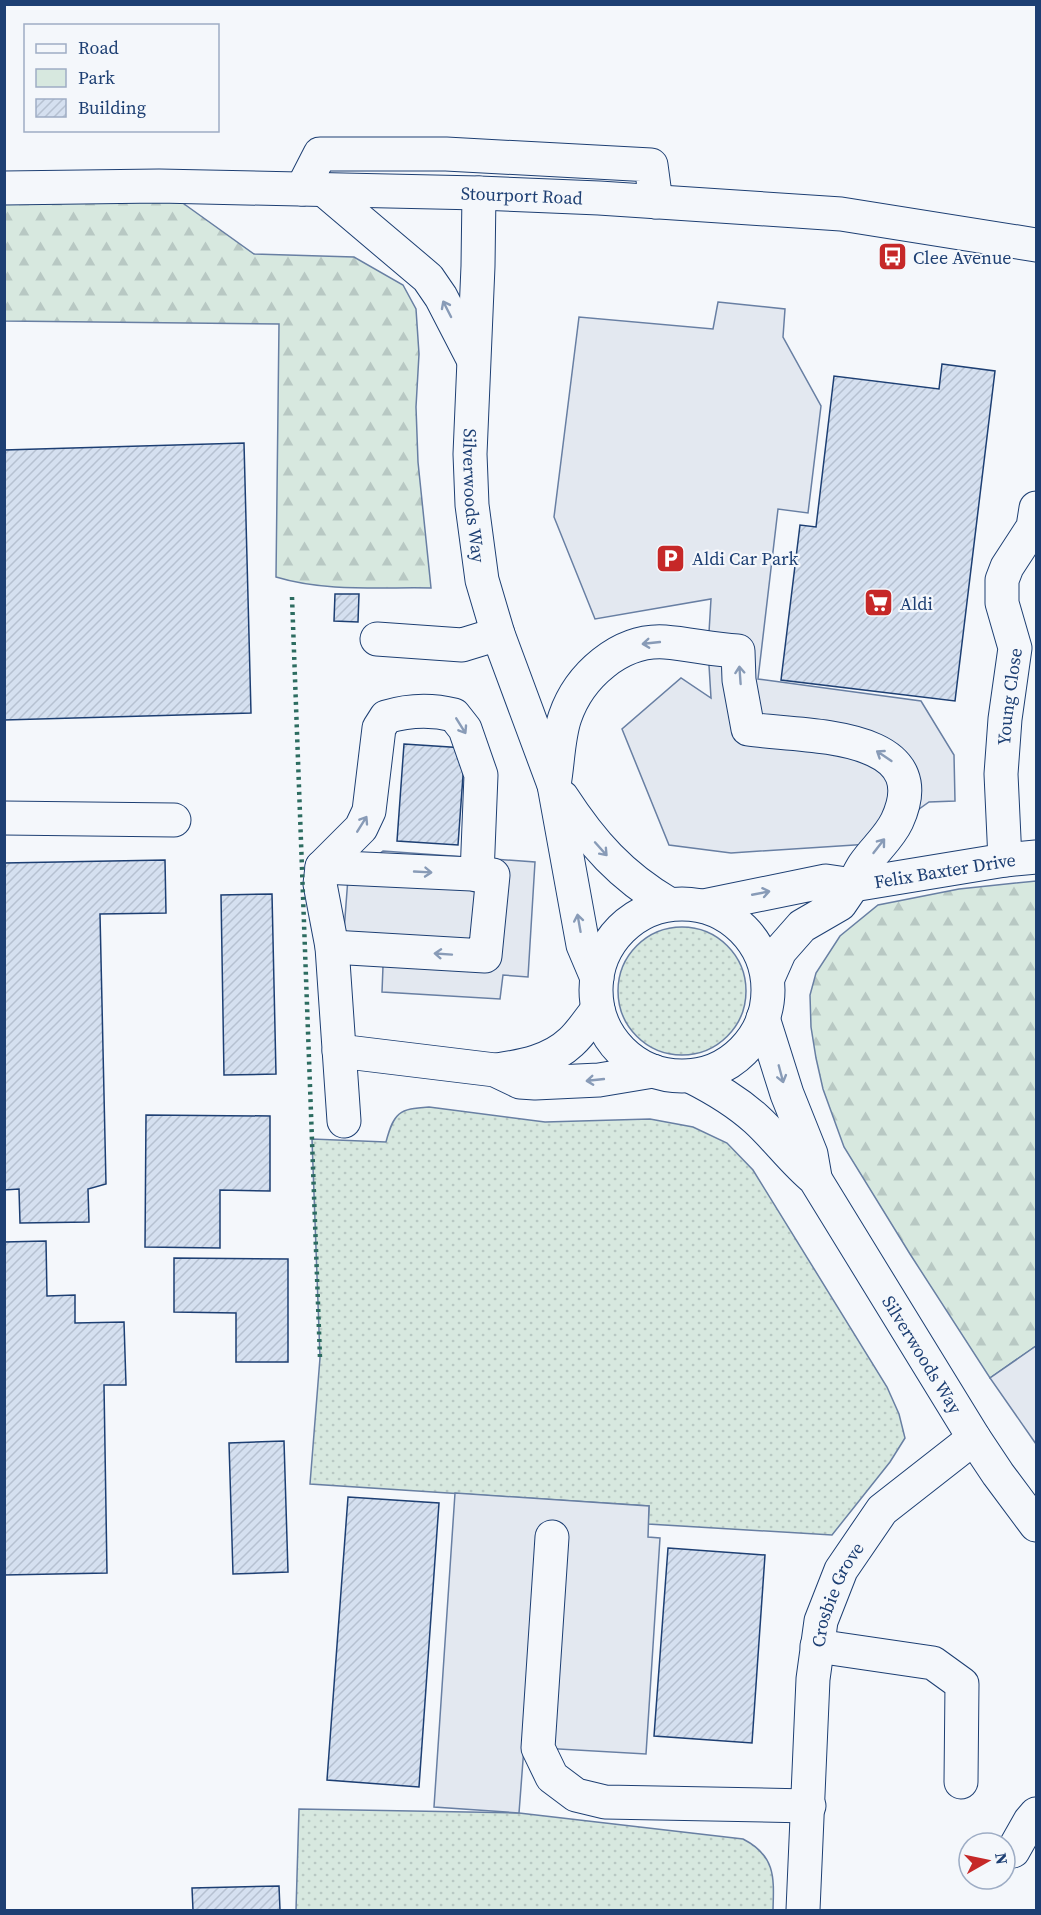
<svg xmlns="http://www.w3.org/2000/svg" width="1041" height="1915" font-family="'Source Serif 4',serif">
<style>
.green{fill:url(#green-dots);stroke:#687fa3;stroke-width:1.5}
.forest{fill:url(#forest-firs);stroke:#687fa3;stroke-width:1.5}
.parking{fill:#e3e8f0;stroke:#687fa3;stroke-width:1.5}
.building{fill:url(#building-hatch);stroke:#1d3f73;stroke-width:1.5}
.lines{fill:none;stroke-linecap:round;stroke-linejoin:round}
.minor-casing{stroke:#1d3f73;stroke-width:35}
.major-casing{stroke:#1d3f73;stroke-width:35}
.minor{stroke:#f4f7fb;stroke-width:33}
.major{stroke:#f4f7fb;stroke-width:33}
.hedge{stroke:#2c6c60;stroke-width:4.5;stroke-dasharray:3 4.5;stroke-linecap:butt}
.oneway{stroke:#889bb7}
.labels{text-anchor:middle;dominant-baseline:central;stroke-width:4.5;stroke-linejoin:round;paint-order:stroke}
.street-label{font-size:18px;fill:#1d3f73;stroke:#f4f7fb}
.poi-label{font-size:18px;fill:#1d3f73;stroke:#f4f7fb;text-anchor:start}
</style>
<defs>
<pattern id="green-dots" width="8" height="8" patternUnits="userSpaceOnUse" patternTransform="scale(1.5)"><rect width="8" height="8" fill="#d7e8df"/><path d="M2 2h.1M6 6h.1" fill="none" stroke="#b8c8c3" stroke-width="1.8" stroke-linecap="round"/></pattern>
<pattern id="forest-firs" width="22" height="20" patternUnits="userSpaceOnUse" patternTransform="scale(1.5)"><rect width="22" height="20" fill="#d7e8df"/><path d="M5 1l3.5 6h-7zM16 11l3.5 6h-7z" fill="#b8c8c3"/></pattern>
<pattern id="building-hatch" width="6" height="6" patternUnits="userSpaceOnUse" patternTransform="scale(1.5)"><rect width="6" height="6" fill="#d5e0f0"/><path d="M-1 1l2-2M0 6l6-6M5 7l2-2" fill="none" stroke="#b6c1d1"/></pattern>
</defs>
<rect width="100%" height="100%" fill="#f4f7fb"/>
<g class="green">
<circle cx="682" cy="991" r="64"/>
<path d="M429,1107L545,1122L650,1119L693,1127L727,1143L753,1170L887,1387L899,1414L905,1438L890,1462L832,1535L648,1524L649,1506L310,1484L320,1358L312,1139L386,1142C394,1112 399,1109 429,1107Z"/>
<path d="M299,1809L519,1813L743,1839C776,1856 774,1878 773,1910H296Z"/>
</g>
<g class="forest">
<path d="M159,186L254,254L354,257L403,285L416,309L419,354L416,407L418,462L431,588C381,587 325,592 276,577L279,324L5,321L4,188Z"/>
<path d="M1036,881V1346L990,1378L910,1254L844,1147L823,1089L816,1058L811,1027L810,995L816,973L840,936L878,905L959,889Z"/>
</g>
<g class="parking">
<path d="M718,302L785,309L783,337L821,406L808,513L778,509L758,679L921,701L954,755L955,801L929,802L870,844L731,853L669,845L622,729L681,678L711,698L708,649L711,599L595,619L554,517L579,317L713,329Z"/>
<path d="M383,851L535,862L528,977L503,975L500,999L382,992L383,966L344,931L348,878Z"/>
<path d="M1036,1346V1444L990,1378Z"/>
<path d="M455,1493L649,1506L648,1537L660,1538L646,1754L524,1747L519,1813L434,1807Z"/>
</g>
<g class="building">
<path d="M942,364L995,371L955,701L781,680L800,525L816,527L834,376L939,389Z"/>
<path d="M244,443L251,713L4,720V450Z"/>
<path d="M335,594H359L358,622L334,621Z"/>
<path d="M404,744L465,748L458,845L397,841Z"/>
<path d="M165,860L166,913L100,914L106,1184L88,1189L89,1222L20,1223L19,1189L4,1190V863Z"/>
<path d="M272,894L276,1074L224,1075L221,895Z"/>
<path d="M146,1115L270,1116V1191L220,1190V1248L145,1247Z"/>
<path d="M46,1241L47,1296L75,1295V1323L124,1322L126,1385H104L107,1573L4,1575V1242Z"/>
<path d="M174,1258L288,1259V1362H236V1313L174,1312Z"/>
<path d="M284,1441L288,1572L233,1574L229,1443Z"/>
<path d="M348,1497L439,1503L419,1787L327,1780Z"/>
<path d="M668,1548L765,1555L752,1743L654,1736Z"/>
<path d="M279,1886L280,1910H193L192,1888Z"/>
</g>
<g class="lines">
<defs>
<g id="minor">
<path d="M302,189L320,154H446L651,165L656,202"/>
<path d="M377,639L462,645L498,634"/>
<path d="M554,785C558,763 558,737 565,717C579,676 620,639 665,642C690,644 714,650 738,651L739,680L748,729C800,737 939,730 897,821C889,838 874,850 864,865C860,871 857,878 853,885"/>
<path d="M4,818L174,820"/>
<path id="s1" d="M1005,860L1001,774L1005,719L1015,648L1002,603V580L1007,567L1033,527L1036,508"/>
<path d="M322,867L493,875L485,956L332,947"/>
<path id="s2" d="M853,885L1005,860L1036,857"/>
<path d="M704,906L826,881L853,885L840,904L802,926L780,951L768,978"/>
<path d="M339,1051L495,1070L520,1082L535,1083L599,1080L653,1071"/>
<path d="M497,1070C523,1066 551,1061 571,1042C581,1033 589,1020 598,1009"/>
<path d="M344,1121L332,947L320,884L322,867L361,828L369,811L379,728L386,717C409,710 430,709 454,715L465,729L481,775L477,875"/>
<path d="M552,1537L538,1748L552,1777L576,1795L605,1802L809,1806"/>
<path d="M817,1646L933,1663L962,1684L961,1782"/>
<path d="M1013,1851L1030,1821L1036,1814"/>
<path id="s3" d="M803,1910L813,1679L821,1621L841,1570L882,1510L974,1438"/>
</g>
<g id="major">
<path id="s4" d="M4,188L159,186L479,193L599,198L841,214L1036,245"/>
<path d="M324,190L428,278L441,297L473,359"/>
<path id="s5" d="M479,193L478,266L470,454L472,505L482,580L498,634L554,785L583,945L597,978"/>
<path d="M562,797C592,843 621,876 669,904"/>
<circle cx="682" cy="990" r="86"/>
<path d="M763,1018L787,1094L811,1154L815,1177"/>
<path id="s6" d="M690,1076C714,1088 736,1101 756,1119C777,1138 793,1161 815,1179L974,1438L998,1474L1036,1525"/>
</g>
</defs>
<use href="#minor" class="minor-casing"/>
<use href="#major" class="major-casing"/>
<use href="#minor" class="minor"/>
<use href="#major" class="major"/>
<path class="hedge" d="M292,597L320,1358"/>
</g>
<defs><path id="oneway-shaft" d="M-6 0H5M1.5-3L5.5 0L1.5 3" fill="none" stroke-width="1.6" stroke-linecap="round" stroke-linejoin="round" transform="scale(1.5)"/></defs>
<g class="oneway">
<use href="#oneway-shaft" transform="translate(447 309) rotate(-117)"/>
<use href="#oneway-shaft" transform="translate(651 643) rotate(174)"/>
<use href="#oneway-shaft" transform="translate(740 675) rotate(-94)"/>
<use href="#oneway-shaft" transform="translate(461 726) rotate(58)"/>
<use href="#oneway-shaft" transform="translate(884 756) rotate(-146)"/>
<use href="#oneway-shaft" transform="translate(362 824) rotate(-58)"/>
<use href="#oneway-shaft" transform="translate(879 846) rotate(-52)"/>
<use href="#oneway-shaft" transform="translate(601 849) rotate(48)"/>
<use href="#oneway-shaft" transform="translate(423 872) rotate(3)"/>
<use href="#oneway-shaft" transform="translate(761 893) rotate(-11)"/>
<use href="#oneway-shaft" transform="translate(579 923) rotate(-100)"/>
<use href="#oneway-shaft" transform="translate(443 954) rotate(-176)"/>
<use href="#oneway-shaft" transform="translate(781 1074) rotate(75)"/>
<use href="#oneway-shaft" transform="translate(595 1080) rotate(174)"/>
</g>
<defs>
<symbol id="bus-square" viewBox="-11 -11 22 22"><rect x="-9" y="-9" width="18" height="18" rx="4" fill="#c62828" stroke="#f4f7fb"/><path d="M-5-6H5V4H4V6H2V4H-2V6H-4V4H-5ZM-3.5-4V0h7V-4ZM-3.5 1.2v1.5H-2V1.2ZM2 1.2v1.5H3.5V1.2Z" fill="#fff"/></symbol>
<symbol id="parking-square" viewBox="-11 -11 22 22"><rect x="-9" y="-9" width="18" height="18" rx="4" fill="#c62828" stroke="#f4f7fb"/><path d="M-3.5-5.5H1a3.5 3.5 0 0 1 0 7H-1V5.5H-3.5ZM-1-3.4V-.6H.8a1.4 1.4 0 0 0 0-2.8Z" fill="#fff"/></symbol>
<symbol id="supermarket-square" viewBox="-11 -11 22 22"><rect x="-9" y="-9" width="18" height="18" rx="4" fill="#c62828" stroke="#f4f7fb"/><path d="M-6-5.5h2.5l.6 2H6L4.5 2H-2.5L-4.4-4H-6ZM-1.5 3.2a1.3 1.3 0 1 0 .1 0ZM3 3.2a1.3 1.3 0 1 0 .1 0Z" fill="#fff"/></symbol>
</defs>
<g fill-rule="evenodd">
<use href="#bus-square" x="876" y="240" width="33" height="33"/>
<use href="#parking-square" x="654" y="542" width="33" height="33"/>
<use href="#supermarket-square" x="862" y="586" width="33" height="33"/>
</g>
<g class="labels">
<g class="street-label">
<text stroke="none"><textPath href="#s4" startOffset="518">Stourport Road</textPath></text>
<text stroke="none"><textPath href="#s5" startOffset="303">Silverwoods Way</textPath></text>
<text stroke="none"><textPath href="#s1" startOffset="164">Young Close</textPath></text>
<text stroke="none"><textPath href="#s2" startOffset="93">Felix Baxter Drive</textPath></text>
<text stroke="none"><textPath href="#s6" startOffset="369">Silverwoods Way</textPath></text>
<text stroke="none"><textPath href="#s3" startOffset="320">Crosbie Grove</textPath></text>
</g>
<g class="poi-label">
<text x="913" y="257">Clee Avenue</text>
<text x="692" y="558">Aldi Car Park</text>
<text x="900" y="603">Aldi</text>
</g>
</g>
<rect width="1041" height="1915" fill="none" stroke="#1d3f73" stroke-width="12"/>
<rect x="24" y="24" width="195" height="108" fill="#f4f7fb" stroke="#9eadc5" stroke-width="1.5"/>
<rect x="36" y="44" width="30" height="9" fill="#f4f7fb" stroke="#9eadc5" stroke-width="1.5"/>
<text x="78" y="54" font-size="18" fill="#1d3f73">Road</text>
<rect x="36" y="69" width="30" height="18" fill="#d7e8df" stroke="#9eadc5" stroke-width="1.5"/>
<text x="78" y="84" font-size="18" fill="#1d3f73">Park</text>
<rect x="36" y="99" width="30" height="18" fill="url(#building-hatch)" stroke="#9eadc5" stroke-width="1.5"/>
<text x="78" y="114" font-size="18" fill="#1d3f73">Building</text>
<g transform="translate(987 1861) rotate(81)"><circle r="28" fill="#f4f7fb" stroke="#9eadc5" stroke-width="1.5"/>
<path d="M0-4.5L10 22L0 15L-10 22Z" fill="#c62828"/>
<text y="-9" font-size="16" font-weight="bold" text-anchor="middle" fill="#1d3f73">N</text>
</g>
</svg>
